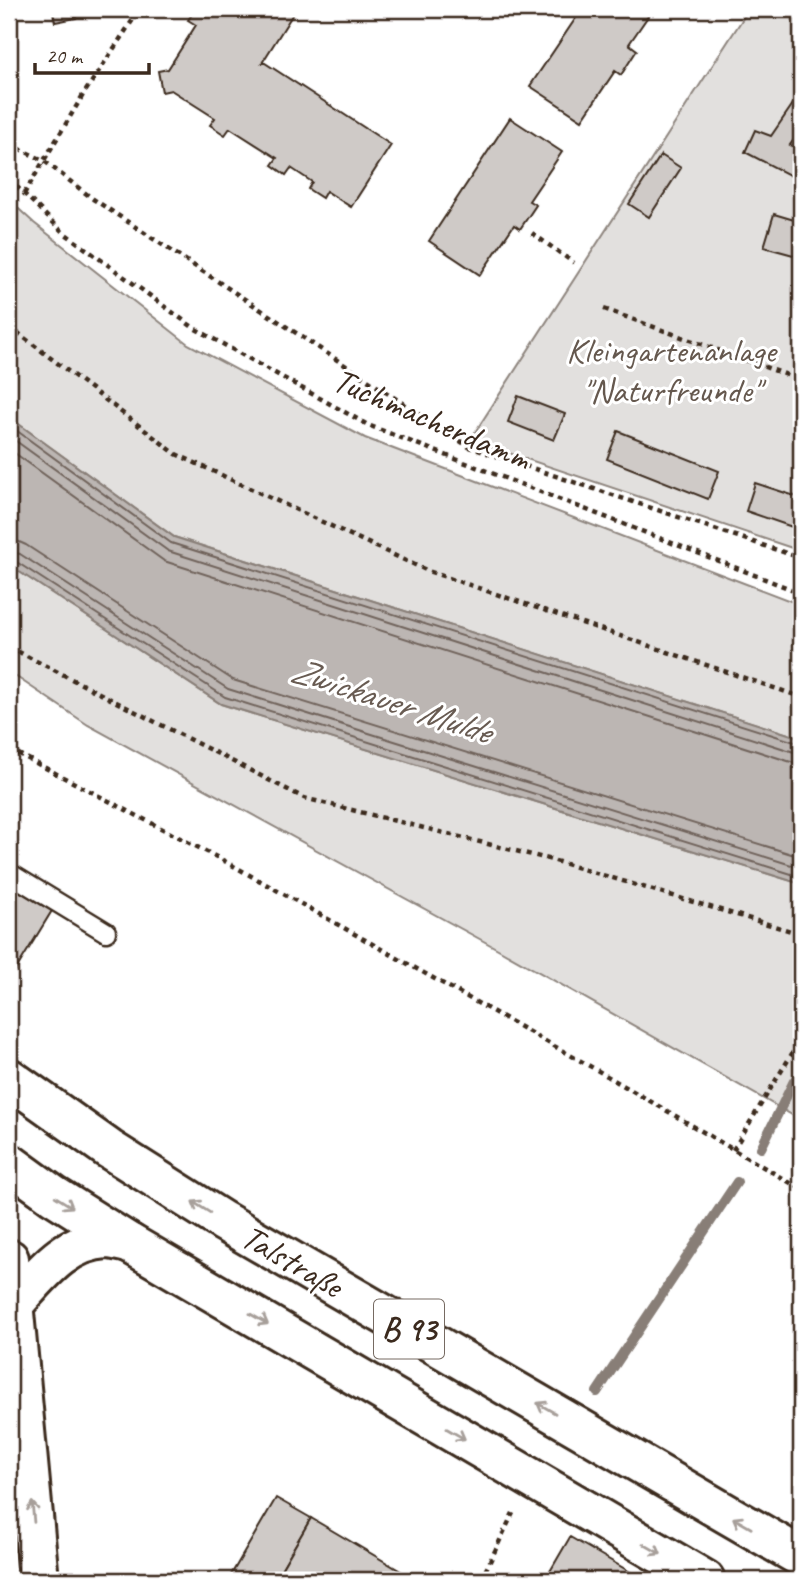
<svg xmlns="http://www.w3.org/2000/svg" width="810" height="1589" font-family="Caveat,sans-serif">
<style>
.green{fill:#e2e0de;stroke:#8e857e;stroke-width:2}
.water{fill:#bcb6b3;stroke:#887e77;stroke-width:2}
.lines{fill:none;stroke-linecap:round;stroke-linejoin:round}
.shore{stroke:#6f625a;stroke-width:2}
.stream{stroke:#887e77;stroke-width:10}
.building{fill:#cfcac7;stroke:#3b2a1e;stroke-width:2}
.lane-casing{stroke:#3b2a1e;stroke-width:23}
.secondary-casing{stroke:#3b2a1e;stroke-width:44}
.primary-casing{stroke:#3b2a1e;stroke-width:44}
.path{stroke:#3b2a1e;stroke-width:4.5;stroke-dasharray:5 5;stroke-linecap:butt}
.lane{stroke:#fff;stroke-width:18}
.secondary{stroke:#fff;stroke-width:38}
.primary{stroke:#fff;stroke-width:38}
.tram{stroke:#3b2a1e;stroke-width:2}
.oneway{stroke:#a79f9a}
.labels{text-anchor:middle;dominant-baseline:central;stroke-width:6;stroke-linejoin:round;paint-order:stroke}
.shield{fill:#fff;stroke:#766a62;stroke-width:2}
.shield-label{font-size:33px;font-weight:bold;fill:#3b2a1e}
.park-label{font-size:35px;fill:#65584e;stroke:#fff}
.street-label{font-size:35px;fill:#3b2a1e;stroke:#fff}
.water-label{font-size:37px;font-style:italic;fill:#685b52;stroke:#fff}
</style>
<rect width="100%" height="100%" fill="#fff"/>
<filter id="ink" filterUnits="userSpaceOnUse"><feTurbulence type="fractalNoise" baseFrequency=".0143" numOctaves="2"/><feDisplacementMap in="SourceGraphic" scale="14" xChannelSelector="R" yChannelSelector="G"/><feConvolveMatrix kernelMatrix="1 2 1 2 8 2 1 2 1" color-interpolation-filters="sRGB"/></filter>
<g filter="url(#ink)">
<g class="green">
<path d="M749,9H801V551L470,440Z"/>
<path d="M9,200L34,223L188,344L365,438L801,605V738L174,537L9,417Z"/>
<path d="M9,565L221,704L801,884V1120L498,949L88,725L9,672Z"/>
</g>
<path class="water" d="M9,417L174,537L801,738V884L221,704L9,565Z"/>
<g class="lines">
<g class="shore">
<path d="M9,425L171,543L801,744"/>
<path d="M9,436L168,551L794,752L801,753"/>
<path d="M9,449L164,561L791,762L801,763"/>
<path d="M9,541H17L26,545L233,680L801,857"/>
<path d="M9,551L20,554L228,689L801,868"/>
<path d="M9,560L15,561L225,697L801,877"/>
</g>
<g class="stream">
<path d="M761,1148L794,1081L801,1074"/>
<path d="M597,1392L737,1182"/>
</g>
</g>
<g class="building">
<path d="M48,9H74L76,18L55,22L53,12Z"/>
<path d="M196,9L205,10L206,9H296L262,63H265L391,145L351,207L326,191L322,198L308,189L312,182L291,168L286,175L272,165L277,158L230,128L225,135L210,125L215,118L171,90L162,92L158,71L168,69L196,25L188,20Z"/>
<path d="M582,9H653L629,44L637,50L621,75L615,71L582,120L530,86Z"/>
<path d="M793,104L801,111V130L790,145L801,151V161L793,177L745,152L755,130L771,136Z"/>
<path d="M510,118L562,152L529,201L536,205L520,229L514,225L480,275L429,241Z"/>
<path d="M661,155L681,168L649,217L629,204Z"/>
<path d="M774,214L801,222V239L797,256L764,247Z"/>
<path d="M518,396L565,414L554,440L508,422Z"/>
<path d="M618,431L719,471L708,499L607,459Z"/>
<path d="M755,483L801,498V530L746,511Z"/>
<path d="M9,882L53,909L9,981Z"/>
<path d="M276,1498L311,1518L275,1580H228Z"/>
<path d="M311,1518L416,1580H417H275Z"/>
<path d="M570,1537L644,1580H545Z"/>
</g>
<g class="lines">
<defs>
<path id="lane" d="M9,873L106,932"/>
<g id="secondary">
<path d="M9,1259L39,1580"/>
<path d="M13,1305C40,1276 64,1241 107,1239C114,1239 122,1242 129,1243"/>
</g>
<g id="primary">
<path d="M9,1078L109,1149L223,1221L801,1557"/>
<path d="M9,1163L53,1195L129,1243L705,1580"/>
</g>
</defs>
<use href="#lane" class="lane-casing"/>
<use href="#secondary" class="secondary-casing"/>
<use href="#primary" class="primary-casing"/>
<g class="path">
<path d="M9,144L43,160L93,199L469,447L801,558"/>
<path d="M9,179L63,232L194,328L368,425L801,593"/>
<path d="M24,194L83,95L140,9"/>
<path d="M532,233L574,263"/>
<path d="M604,309L801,380"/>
<path d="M9,326L176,454L428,571L801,697"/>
<path d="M9,647L304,798L552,860L801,934"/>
<path d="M9,749L230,864L595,1069L801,1189"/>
<path d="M733,1150L801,1039"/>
<path d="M481,1580L513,1513"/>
</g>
<use href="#lane" class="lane"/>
<use href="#secondary" class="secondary"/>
<use href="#primary" class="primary"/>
<path class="tram" d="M9,1490L17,1580"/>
</g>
<defs><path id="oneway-shaft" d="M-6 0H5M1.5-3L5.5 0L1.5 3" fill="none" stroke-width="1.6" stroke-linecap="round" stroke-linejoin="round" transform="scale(1.75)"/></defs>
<g class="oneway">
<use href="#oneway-shaft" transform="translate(64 1202) rotate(32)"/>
<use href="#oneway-shaft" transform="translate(201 1207) rotate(-148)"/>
<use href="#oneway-shaft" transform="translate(259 1319) rotate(30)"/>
<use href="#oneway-shaft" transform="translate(546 1408) rotate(-150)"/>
<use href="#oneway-shaft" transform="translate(456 1434) rotate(30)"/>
<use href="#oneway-shaft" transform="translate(33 1512) rotate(-95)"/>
<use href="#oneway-shaft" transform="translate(742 1523) rotate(-150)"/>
<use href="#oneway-shaft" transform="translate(652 1549) rotate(30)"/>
</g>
</g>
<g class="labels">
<rect class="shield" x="374" y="1299.5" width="70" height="59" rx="5"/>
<g class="shield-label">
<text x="409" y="1329">B 93</text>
</g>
<g class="park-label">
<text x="671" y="350">Kleingartenanlage<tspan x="671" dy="40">"Naturfreunde"</tspan></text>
</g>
<g class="street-label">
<text transform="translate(432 419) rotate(23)">Tuchmacherdamm</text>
<text transform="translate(292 1261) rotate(30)">Talstraße</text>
</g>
<g class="water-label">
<text transform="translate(391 700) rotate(18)">Zwickauer Mulde</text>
</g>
</g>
<rect width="810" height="1589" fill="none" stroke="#fff" stroke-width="35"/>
<rect x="18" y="18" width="775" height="1554" fill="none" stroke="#3b2a1e" stroke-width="2.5" filter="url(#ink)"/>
<path d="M35 63v10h114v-10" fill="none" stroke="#3b2a1e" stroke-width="3.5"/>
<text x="46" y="63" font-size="21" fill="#3b2a1e" stroke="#ffffff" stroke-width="5" paint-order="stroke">20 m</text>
</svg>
